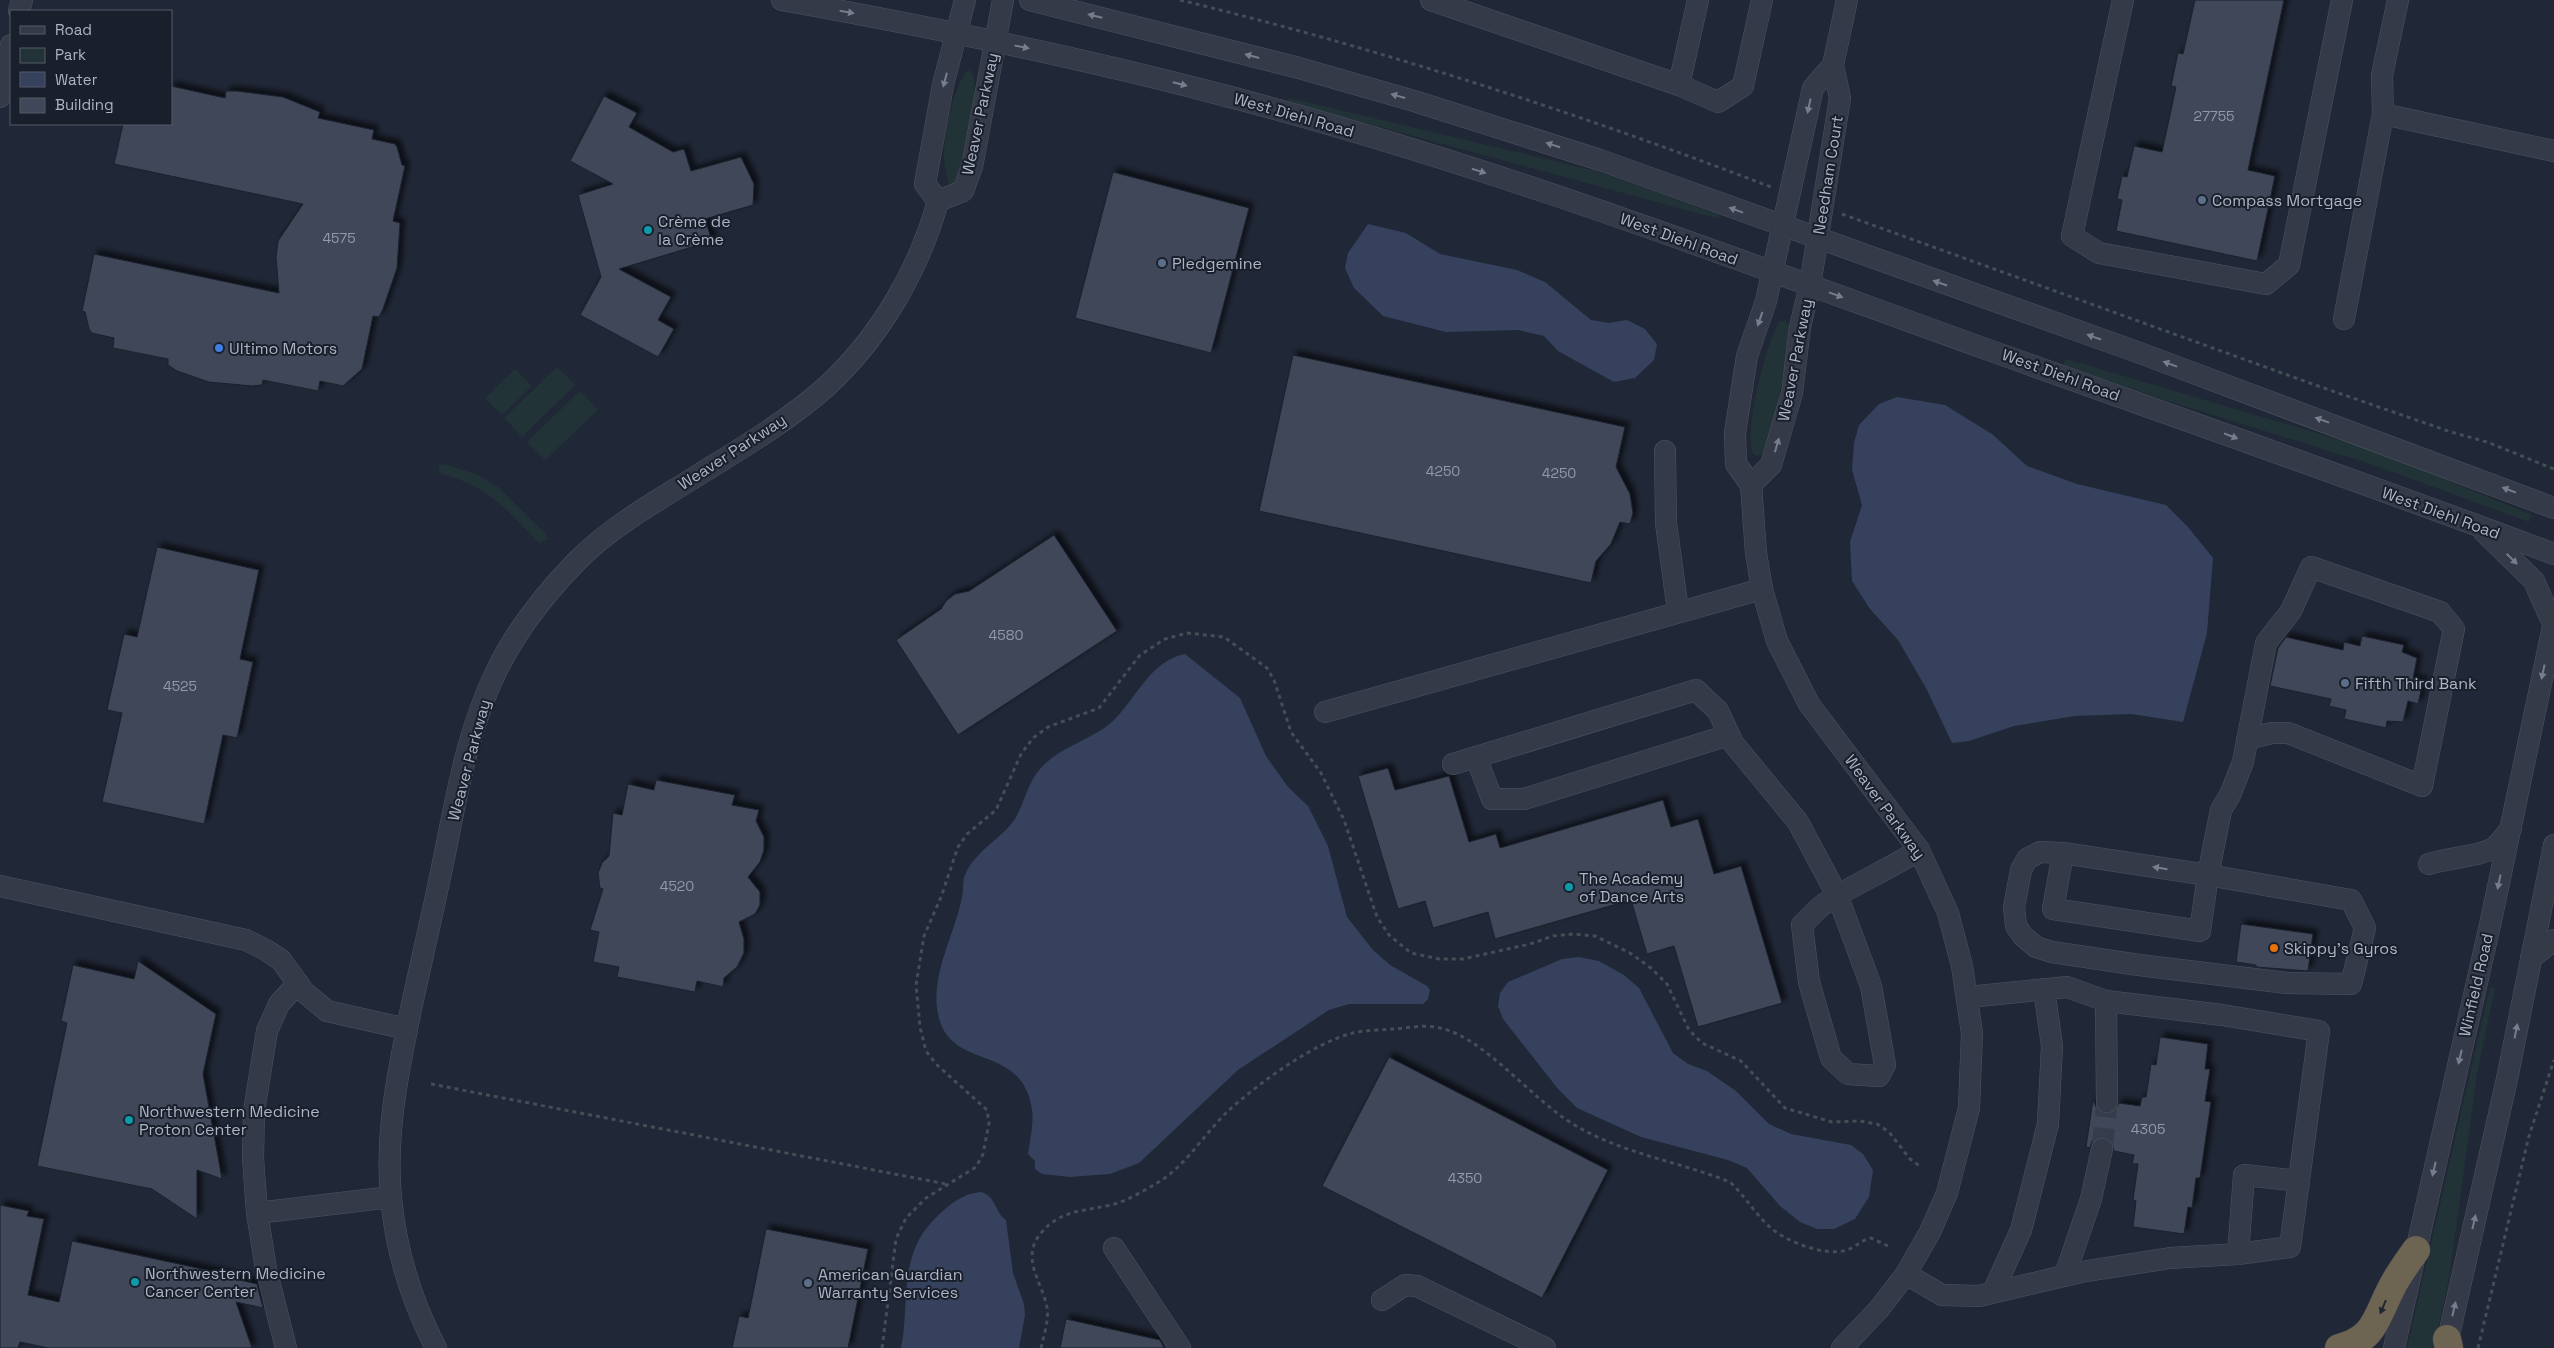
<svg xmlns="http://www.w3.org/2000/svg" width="2554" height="1348" font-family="'Space Grotesk',sans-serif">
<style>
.green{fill:#223337}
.water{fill:#35415d}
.building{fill:#3f4759;stroke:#1b212d;filter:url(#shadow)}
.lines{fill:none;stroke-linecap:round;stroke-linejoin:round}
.minor-tunnel{stroke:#353c4b;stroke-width:21;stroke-dasharray:21 11;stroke-linecap:butt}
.minor-casing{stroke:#4e5462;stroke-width:22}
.highway-casing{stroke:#3b414e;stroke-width:29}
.path{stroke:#405055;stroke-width:3;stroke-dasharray:4 4;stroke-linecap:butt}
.minor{stroke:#343a47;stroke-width:21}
.highway{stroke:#6d6551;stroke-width:28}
.oneway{fill:#777d8c}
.oneway2{fill:#21262f}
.service-dot{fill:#5c6f8a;stroke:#191f2b;stroke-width:2}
.culture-dot{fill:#0f9aa8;stroke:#191f2b;stroke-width:2}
.shop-dot{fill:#3f7fe0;stroke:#191f2b;stroke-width:2}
.food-dot{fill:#e8710a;stroke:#191f2b;stroke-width:2}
.labels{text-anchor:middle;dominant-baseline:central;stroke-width:4;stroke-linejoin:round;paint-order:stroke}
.number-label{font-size:14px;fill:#9299a9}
.street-label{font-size:16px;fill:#aeb4c4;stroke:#191f2b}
.poi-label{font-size:16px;fill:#aeb4c4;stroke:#191f2b;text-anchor:start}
</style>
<defs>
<filter id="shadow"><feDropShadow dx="4.5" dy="-4.5" stdDeviation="2.5" flood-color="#0009"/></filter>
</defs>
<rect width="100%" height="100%" fill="#202736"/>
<g class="green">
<path d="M967,71H971C983,84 962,160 958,177L955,184L952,185L948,183C947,174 944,164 944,155C944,136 954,85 967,71Z"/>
<path d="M1289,98L1596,171L1720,215L1719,219L1288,102Z"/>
<path d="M1780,321H1785L1789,326C1785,374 1778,408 1763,454L1755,456C1740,442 1767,338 1780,321Z"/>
<path d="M2066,359L2374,450L2532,515L2529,522L2371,464L2165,400L2063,365Z"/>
<path d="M557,367L575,385L522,437L504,418Z"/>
<path d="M515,369L532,386L502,415L485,398Z"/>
<path d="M580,391L598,410L545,460L527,442Z"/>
<path d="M444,464L476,474L498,487L546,534L548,539L539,543C505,508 488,486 439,473V465Z"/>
<path d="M2490,987L2495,988L2477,1074L2450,1273L2434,1348H2407Z"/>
</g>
<g class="water">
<path d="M1368,224L1406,233L1440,254L1517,270L1545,282L1591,320L1609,323L1627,320L1645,329L1657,344L1654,360L1635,378L1614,382L1558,351L1544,336L1518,330L1446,332L1383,316L1354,288L1345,268L1348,253Z"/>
<path d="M1897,397L1945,405L1992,434L2027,466L2077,484L2166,505L2188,527L2213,558L2207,633L2183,722L2131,714L2075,716L2014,726L1969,741L1952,743L1926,688L1898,640L1870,609L1852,581L1850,542L1862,505L1852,470L1854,443L1859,425L1879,404Z"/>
<path d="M1185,654L1240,698L1266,756L1288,787L1308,806L1328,846L1347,917L1373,950L1390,965L1427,986L1430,990L1428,999L1423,1004H1349L1329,1010L1238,1070L1139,1163L1110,1174L1070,1177L1042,1174L1035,1169V1161L1028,1154C1030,1140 1034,1123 1032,1109C1021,1041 950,1073 938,1014C930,975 955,934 962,897C964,890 962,881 965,875C967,870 971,863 975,859C987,844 1004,835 1015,819C1025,802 1028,780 1043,766C1063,745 1095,739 1115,719C1138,695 1151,661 1185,654Z"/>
<path d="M1579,957L1599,961L1624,975L1639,988L1673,1053L1688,1064L1707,1071L1736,1091L1769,1124L1791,1134L1851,1145L1863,1154L1873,1170L1869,1197L1855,1219L1834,1229H1817L1800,1222L1780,1206L1747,1168L1728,1160L1641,1137L1577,1108L1558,1089L1521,1042L1503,1019L1498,1006L1500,993L1508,982L1562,959Z"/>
<path d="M981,1192C997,1197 995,1213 1006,1220L1013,1273L1024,1304L1025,1315L1019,1348H901C908,1315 902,1277 916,1246C922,1231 933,1220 944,1210C955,1200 967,1193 981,1192Z"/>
</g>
<g class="building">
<path d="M2195,0H2284L2248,170L2275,176L2257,261L2116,231L2122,200L2117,199L2122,176L2127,177L2134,146L2162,152L2176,87L2171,86L2178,53L2183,54Z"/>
<path d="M171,86L225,98L226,91H237L283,97L320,112L318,118L374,130L372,139L395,144L397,147L402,165L405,166L393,221L400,223L397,268L383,309L379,317L373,316L362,369L343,386L320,381L318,391L263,380L262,385L252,386L209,382L177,371L168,365V359L113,348L114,338L92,333L89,329L85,312L82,311L94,254L279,293L276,257L278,241L303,204L114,164L123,124H171Z"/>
<path d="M604,96L637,113L629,127L673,152L684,149L691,171L741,157L754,184L753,205L705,219L712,241L619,269L671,297L658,320L674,329L658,357L580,315L601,277L578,195L613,184L570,161Z"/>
<path d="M1113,172L1249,208L1211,353L1075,318Z"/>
<path d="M1293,355L1625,427L1616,467L1630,494L1633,513L1630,524L1620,522L1611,544L1596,561L1591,583L1259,511Z"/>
<path d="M1054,535L1117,631L958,735L896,640L941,609L946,601L955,594L969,591Z"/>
<path d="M157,547L259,570L240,659L253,662L237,738L223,735L204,824L102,802L122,713L107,710L124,634L137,637Z"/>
<path d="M2362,636L2404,645L2402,652L2417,658L2413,679L2423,681L2418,704L2408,701L2403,722L2387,721L2386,728L2344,719L2346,710L2329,706L2331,699L2270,686L2278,648L2286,637L2343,650L2344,642L2360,646Z"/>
<path d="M1388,768L1395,790L1449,776L1469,842L1496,834L1500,848L1663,800L1671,827L1698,819L1714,874L1741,866L1782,1003L1698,1027L1674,946L1647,954L1631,900L1495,939L1488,912L1433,928L1425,901L1398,909L1358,776Z"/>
<path d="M656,780L735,795L732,805L759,810L756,821L764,837V850L760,862L748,877L760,892V905L755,914L739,922L744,939V953L737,967L724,978L723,987L697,981L695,992L617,977L619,967L593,962L599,932L590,930L603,889L600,888L598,873L602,863L609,856L613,813L622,815L628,784L654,790Z"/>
<path d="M2241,924L2313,934L2308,971L2256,967V965L2236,962Z"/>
<path d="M138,961L216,1014L203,1074L222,1179L197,1170V1219L152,1189L37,1166L67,1023L61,1021L73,965L134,979Z"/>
<path d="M2160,1037L2208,1044L2205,1069H2210L2205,1101L2211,1102L2200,1178H2196L2192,1208L2188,1207L2184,1234L2133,1227L2136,1201L2133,1200L2138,1164H2132L2134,1155L2114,1151L2111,1140L2104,1137H2098L2092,1141L2090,1148L2086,1147L2093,1100L2097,1109L2107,1114L2114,1112L2119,1103L2140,1106L2142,1097H2146L2151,1064L2156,1065Z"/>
<path d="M1389,1057L1608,1170L1542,1298L1322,1186Z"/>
<path d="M0,1205L29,1211L27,1216L44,1219L28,1295L59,1302L72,1241L230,1275L231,1278L257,1284L263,1308L236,1302L252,1348H48L20,1342L18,1348H0Z"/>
<path d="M766,1229L868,1249L848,1348H732L739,1316L748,1318Z"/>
<path d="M1066,1319L1160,1340L1164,1348H1060Z"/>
</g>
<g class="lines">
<path class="minor-tunnel" d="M2102,1149L2107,1102"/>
<defs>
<g id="minor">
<path d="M782,0C926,26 1069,55 1211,92C1474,159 1728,256 1983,348C2173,416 2365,483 2554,554"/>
<path d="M1030,0L1299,68L1414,101L1600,160L2140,353L2554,508"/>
<path d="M1431,0L1679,85L1718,102L1743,86L1762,0"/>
<path d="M2123,0L2072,236L2099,253L2266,284L2289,265L2342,0"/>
<path d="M19,11L22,0"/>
<path d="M1833,65L1813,88L1766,301L1747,356L1735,433L1736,464L1751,485L1756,553L1762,589L1777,641L1809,704L1919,850L1948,913L1962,966L1972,1033L1969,1108L1947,1193L1930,1232L1906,1274L1879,1309L1842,1348"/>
<path d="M1679,85L1698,0"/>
<path d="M0,97L11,45"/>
<path d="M2383,114L2554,151"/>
<path d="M938,201L963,191L972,167L1003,0"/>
<path d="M938,201L925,184L943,85L965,0"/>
<path d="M2344,319L2383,114L2382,75L2398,0"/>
<path d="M1665,451L1666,523L1678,611"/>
<path d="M1751,485L1771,465L1792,393L1800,327L1810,285L1840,98L1833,65L1847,0"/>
<path d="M2484,532L2534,581L2553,624"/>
<path d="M1325,712L1762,589"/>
<path d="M1476,757L1492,799H1524L1729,735"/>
<path d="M1453,764L1696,690L1718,711L1733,743L1798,822L1838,897L1871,986L1885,1065L1879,1076L1848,1074L1831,1058L1809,982L1802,925C1809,918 1816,910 1824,904C1854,884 1888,870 1919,850"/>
<path d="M2063,853L2053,909L2200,931L2208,875L2063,853L2040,852L2027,859L2021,870L2014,907L2016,926L2023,936L2036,947L2052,952L2139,965L2287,983L2351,984L2365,928L2351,900L2208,875L2221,810L2230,795L2243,762L2266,643L2291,611L2311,567L2440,612L2454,629L2422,786L2288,733H2272L2247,739"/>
<path d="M2429,864C2447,858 2483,856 2495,847C2501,842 2506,834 2511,828"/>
<path d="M0,886L246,940L266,950L281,960L304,992L327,1011L407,1029"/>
<path d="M2531,958L2554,940"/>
<path d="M298,983L279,1004L267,1031L254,1111L253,1158L257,1213L391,1197"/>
<path d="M2106,1001L2107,1102"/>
<path d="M257,1213L266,1269L286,1348"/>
<path d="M1114,1248L1180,1348"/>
<path d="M2238,1254L2244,1175L2299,1181"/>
<path d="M1906,1274L1942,1295L1979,1296L2081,1272L2170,1258L2238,1254L2290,1247L2319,1031L2222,1015L2106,1001L2067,987L1968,997"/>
<path d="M2065,1275L2091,1199L2102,1149"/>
<path d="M1993,1292L2021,1230L2048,1124L2052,1046L2044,989"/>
<path d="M1382,1300L1405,1285L1417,1286L1545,1348"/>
<path d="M436,1348C412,1302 396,1250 391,1198C385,1134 398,1072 411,1009C420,967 430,925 439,882C454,813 464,737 496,672C516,630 544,595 576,562C609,528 652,504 692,479C738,450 787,422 827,386C880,337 919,270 938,201"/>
<path d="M2394,1348L2490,925L2554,622"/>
<path d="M2446,1348L2507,1079L2554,845"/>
</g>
<g id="highway">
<path d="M2447,1339L2449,1348"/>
<path d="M2339,1348C2375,1339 2376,1318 2391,1289C2397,1276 2407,1263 2416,1250"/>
</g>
</defs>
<use href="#minor" class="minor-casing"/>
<use href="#highway" class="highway-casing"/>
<g class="path">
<path d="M1180,0C1381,49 1578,113 1771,187"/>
<path d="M1842,214L2318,386L2451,432L2487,442L2554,469"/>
<path d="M431,1084L946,1184"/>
<path d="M882,1348L896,1239L906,1218L926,1198L976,1167L983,1154L989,1123L987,1110L936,1064L926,1051L920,1027L916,985L924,936L941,897L958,847L967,834L996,810L1021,754L1033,738L1048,727L1099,708L1140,655L1165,639L1187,633L1224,637L1267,668L1274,680L1291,732L1321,773L1344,820L1377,917L1389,935L1411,953L1439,959H1463L1530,944L1553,936L1573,934L1595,936L1630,953L1651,968L1667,984L1689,1030L1702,1043L1741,1061L1785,1108L1832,1122L1860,1121L1877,1124L1889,1132L1910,1159L1921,1167"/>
<path d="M1041,1348C1044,1335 1049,1320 1047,1307C1042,1282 1020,1258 1041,1233C1060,1210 1084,1211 1111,1205C1127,1201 1143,1191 1157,1183C1186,1166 1204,1134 1228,1111C1259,1083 1313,1043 1353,1033C1366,1030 1381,1030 1394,1029C1409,1028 1425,1024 1440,1028C1486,1038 1533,1102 1578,1127C1625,1154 1680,1162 1730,1182C1745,1196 1755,1214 1771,1228C1787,1242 1826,1257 1847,1250C1856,1247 1861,1240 1871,1238L1888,1246"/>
<path d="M2478,1348L2529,1136L2554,1060"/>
</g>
<use href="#minor" class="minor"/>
<use href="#highway" class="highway"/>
</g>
<defs><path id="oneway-solid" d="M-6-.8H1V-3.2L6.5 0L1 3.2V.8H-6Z" transform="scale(1.25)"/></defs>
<g class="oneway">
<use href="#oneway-solid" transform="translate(847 12) rotate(10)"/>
<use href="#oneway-solid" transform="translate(1095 16) rotate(-166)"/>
<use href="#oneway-solid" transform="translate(1022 47) rotate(11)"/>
<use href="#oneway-solid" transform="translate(1252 56) rotate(-165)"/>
<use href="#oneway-solid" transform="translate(945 80) rotate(105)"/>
<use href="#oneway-solid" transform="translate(1180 84) rotate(14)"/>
<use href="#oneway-solid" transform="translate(1398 96) rotate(-164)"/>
<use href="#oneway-solid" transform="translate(1809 106) rotate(102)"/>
<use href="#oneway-solid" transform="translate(1553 145) rotate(-162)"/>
<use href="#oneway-solid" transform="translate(1479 171) rotate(18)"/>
<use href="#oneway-solid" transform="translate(1736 210) rotate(-160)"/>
<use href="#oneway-solid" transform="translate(1940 283) rotate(-161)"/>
<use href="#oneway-solid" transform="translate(1836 295) rotate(20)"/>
<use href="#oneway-solid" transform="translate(1760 319) rotate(109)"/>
<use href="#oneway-solid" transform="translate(2094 337) rotate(-161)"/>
<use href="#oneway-solid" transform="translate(2170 364) rotate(-160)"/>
<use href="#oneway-solid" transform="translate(2322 420) rotate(-160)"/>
<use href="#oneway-solid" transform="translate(2231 436) rotate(21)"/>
<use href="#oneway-solid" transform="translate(1777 445) rotate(-74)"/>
<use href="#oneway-solid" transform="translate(2509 490) rotate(-159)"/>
<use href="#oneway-solid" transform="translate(2512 559) rotate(44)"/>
<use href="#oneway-solid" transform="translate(2543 672) rotate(102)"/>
<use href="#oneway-solid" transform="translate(2160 868) rotate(-171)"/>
<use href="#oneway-solid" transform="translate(2499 882) rotate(102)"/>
<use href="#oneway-solid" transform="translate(2516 1031) rotate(-79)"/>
<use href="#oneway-solid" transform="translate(2460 1057) rotate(103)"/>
<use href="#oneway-solid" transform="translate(2434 1169) rotate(103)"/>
<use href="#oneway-solid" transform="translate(2474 1222) rotate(-77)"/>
<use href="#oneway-solid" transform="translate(2454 1309) rotate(-77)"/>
</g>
<use class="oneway2" href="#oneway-solid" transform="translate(2383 1307) rotate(113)"/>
<g class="service-dot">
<circle cx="2202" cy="200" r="5"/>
<circle cx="1162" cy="263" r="5"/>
<circle cx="2345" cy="683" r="5"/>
<circle cx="808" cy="1283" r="5"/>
</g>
<g class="culture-dot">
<circle cx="648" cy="230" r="5"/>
<circle cx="1569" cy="887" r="5"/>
<circle cx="129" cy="1120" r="5"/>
<circle cx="135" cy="1282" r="5"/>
</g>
<circle class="shop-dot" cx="219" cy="348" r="5"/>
<circle class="food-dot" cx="2274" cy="948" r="5"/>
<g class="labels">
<g class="number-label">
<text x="2214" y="116">27755</text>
<text x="339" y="238">4575</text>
<text x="1443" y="471">4250</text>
<text x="1559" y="473">4250</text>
<text x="1006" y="635">4580</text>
<text x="180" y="686">4525</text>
<text x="677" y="886">4520</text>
<text x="2148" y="1129">4305</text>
<text x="1465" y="1178">4350</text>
</g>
<g class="street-label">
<text transform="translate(980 114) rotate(-78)">Weaver Parkway</text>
<text transform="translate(1294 115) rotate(16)">West Diehl Road</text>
<text transform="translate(1828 175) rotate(-81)">Needham Court</text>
<text transform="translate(1679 239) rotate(20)">West Diehl Road</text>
<text transform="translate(1795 360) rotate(-79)">Weaver Parkway</text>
<text transform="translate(2061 375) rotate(20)">West Diehl Road</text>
<text transform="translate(732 452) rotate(-33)">Weaver Parkway</text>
<text transform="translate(2441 513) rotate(20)">West Diehl Road</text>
<text transform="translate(469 760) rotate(-75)">Weaver Parkway</text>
<text transform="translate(1885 807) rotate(54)">Weaver Parkway</text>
<text transform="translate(2476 985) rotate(-77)">Winfield Road</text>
</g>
<g class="poi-label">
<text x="2212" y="200">Compass Mortgage</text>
<text x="658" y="221">Crème de<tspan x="658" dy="18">la Crème</tspan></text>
<text x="1172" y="263">Pledgemine</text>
<text x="229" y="348">Ultimo Motors</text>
<text x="2355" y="683">Fifth Third Bank</text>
<text x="1579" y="878">The Academy<tspan x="1579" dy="18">of Dance Arts</tspan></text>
<text x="2284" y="948">Skippy's Gyros</text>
<text x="139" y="1111">Northwestern Medicine<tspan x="139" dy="18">Proton Center</tspan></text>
<text x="145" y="1273">Northwestern Medicine<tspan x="145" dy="18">Cancer Center</tspan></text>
<text x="818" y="1274">American Guardian<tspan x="818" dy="18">Warranty Services</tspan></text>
</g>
</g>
<rect x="10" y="10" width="162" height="115" fill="#191f2b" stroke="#555b68"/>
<rect x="20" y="26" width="25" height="8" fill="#343a47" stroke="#555b68"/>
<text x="55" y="35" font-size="15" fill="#aeb4c4">Road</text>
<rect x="20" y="48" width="25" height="15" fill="#223337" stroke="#555b68"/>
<text x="55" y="60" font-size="15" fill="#aeb4c4">Park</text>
<rect x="20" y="72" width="25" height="15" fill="#35415d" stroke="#555b68"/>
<text x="55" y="85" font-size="15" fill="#aeb4c4">Water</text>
<rect x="20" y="98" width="25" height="15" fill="#3f4759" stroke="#555b68"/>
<text x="55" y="110" font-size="15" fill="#aeb4c4">Building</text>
</svg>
